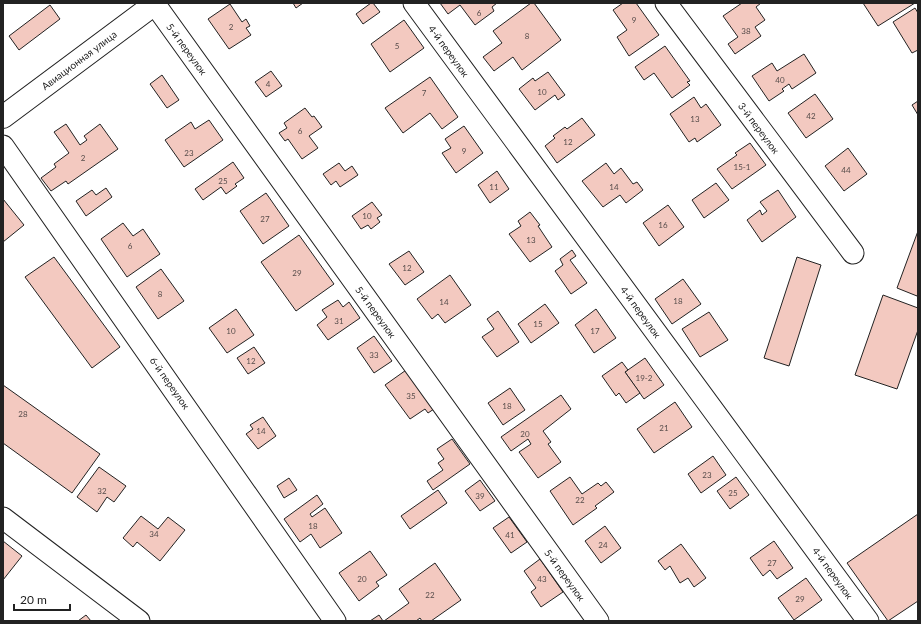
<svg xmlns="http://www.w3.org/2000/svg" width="921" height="624" font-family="Lato,sans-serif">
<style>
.building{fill:#f3c9c0;stroke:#222}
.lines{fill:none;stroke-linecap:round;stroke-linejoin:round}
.minor-casing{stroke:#222;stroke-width:23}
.major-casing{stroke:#222;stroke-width:24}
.minor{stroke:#fff;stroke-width:21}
.major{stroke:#fff;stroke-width:22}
.labels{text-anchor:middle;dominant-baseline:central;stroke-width:3;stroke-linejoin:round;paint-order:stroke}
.number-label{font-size:8px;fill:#564c4a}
.street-label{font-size:10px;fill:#222;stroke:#fff}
</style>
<rect width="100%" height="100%" fill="#fff"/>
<g class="building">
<path d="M293,3H303L296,8Z"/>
<path d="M371,3H373L380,12L363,24L356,14Z"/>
<path d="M440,3H497L492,7L494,11L475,25L460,5L448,14Z"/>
<path d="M531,3H534L561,40L522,70L513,57L494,71L483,57L502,43L493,31Z"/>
<path d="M623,3H636L659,35L629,56L617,37L627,30L613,10Z"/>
<path d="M742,3H761L756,7L765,20L755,27L761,36L735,54L728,44L738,37L723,16Z"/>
<path d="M863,3H915L878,26Z"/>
<path d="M230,4L242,22L246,19L250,26L246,28L251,35L229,49L208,19Z"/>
<path d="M50,5L60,19L19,50L9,36Z"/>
<path d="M915,8L918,13V50L912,53L893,22Z"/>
<path d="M404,20L424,48L390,72L371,44Z"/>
<path d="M665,46L690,81L687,82L690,85L672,98L654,73L644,80L635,67Z"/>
<path d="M804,54L816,73L792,89L789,84L782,89L784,91L769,101L752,76L772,63L777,71Z"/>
<path d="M271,71L282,86L266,97L255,82Z"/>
<path d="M548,72L565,95L558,100L555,95L535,110L519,89L533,78L535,81Z"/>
<path d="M162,75L179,100L167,108L150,84Z"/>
<path d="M430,77L458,117L442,129L430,113L403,133L385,108Z"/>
<path d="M815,94L833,119L806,138L788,113Z"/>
<path d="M694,97L701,108L706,104L721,125L697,142L695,138L689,142L670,114Z"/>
<path d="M918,101V115L912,105Z"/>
<path d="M305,108L312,117L314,116L322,127L309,136L318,148L302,159L288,139L285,141L279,133L287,128L284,123Z"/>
<path d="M582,118L595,135L557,163L545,146L555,138L553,136L565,127L567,129Z"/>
<path d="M209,120L223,140L184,167L165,140L191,122L195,129Z"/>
<path d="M66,124L80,145L87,140L84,136L100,124L118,149L68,184L66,181L51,191L41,178L56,167L54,164L69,153L54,132Z"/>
<path d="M464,126L483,153L456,173L442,153L451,148L445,139Z"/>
<path d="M750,143L766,165L732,189L717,169L737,155L735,153Z"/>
<path d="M848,148L867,174L844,191L825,166Z"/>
<path d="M233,162L244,178L235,184L237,186L226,194L221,187L203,200L195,189Z"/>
<path d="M339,163L345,171L352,166L358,175L340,187L336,181L331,185L323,174Z"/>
<path d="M606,163L614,174L621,168L633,184L637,182L643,190L626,203L620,195L603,207L582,181Z"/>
<path d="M497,171L509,189L490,203L478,185Z"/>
<path d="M716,183L729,200L704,218L692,200Z"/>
<path d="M106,188L112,197L86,216L76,201L92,190L96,195Z"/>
<path d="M778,190L796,217L762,242L747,220L760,210L762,215L767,211L760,202Z"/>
<path d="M266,193L289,226L263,244L240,211Z"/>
<path d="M3,199L24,225L3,242Z"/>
<path d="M372,202L382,215L377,218L380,222L371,229L368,225L361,229L352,216Z"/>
<path d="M668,205L684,227L659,246L643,223Z"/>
<path d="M530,212L540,225L538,226L552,247L530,262L509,234L521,226L518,221Z"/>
<path d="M123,223L133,236L143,229L160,254L127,277L101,239Z"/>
<path d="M918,231V293L917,296L897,288Z"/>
<path d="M299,235L334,284L296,311L261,262Z"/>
<path d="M572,250L576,256L570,260L587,283L571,294L555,271L563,265L560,259Z"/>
<path d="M409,251L424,272L405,285L389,264Z"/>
<path d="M54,257L120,347L92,368L25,277Z"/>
<path d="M797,257L821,265L789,366L764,358Z"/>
<path d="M161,269L184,301L158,319L136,287Z"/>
<path d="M450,275L471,305L445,323L438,314L432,319L417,299Z"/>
<path d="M683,279L701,304L672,324L655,299Z"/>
<path d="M883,295L918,308V330L897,389L855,375Z"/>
<path d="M338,300L343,307L349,302L360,318L328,340L317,325L327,317L322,310Z"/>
<path d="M545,304L559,323L531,343L518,324Z"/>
<path d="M236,309L254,335L227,353L209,328Z"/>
<path d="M596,309L616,338L594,353L575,325Z"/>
<path d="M498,311L519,342L497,357L482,337L494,329L487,319Z"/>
<path d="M709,312L728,340L700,357L682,329Z"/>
<path d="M374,336L392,361L374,373L357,348Z"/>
<path d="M254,347L265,363L248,374L237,358Z"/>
<path d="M645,358L664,385L644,399L625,372Z"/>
<path d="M622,362L628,370L625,372L640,393L626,403L619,393L616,396L602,376Z"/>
<path d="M409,368L437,407L428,413L425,409L410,419L385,385Z"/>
<path d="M3,385L100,454L72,493L3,443Z"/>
<path d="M510,388L525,410L503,425L488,403Z"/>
<path d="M561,395L571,409L543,431L551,442L548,444L561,462L538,478L519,452L531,444L528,439L511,451L501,437Z"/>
<path d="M675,402L692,427L654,453L637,429Z"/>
<path d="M263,417L276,436L258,449L246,434L253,429L250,425Z"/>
<path d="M452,439L470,464L433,490L427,481L443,470L438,463L444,459L437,449Z"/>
<path d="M713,456L726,475L701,493L688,474Z"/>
<path d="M99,467L126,486L114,502L107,497L97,512L77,497Z"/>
<path d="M570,477L582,494L598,483L601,486L606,482L614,492L595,506L597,508L573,525L550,491Z"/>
<path d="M736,477L749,495L730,509L717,491Z"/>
<path d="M289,478L297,490L284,498L277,486Z"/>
<path d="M480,480L495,501L480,511L465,491Z"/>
<path d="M438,490L447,503L410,529L401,516Z"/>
<path d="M317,495L323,504L310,514L312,517L325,508L342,533L320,548L311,534L300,542L284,519Z"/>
<path d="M918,514V601L888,621L847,563Z"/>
<path d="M141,516L158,529L168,517L185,530L160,561L137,542L133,547L123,538Z"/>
<path d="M509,517L527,542L511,553L493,528Z"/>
<path d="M605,526L621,548L601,563L585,541Z"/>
<path d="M3,541L22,556L3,580Z"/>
<path d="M774,541L793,568L777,579L770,570L763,576L750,558Z"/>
<path d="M681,544L706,578L694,587L688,578L680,583L670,566L665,570L658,561Z"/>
<path d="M370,551L387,575L376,582L379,586L359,601L339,573Z"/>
<path d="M540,559L563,592L541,607L531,592L536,588L524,571Z"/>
<path d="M435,563L461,600L431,621H422L420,618L416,621H384L409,603L399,589Z"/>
<path d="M806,578L822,600L794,620L778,598Z"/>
<path d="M86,615L91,621H78Z"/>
<path d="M379,615L383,621H370Z"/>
</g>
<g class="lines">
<defs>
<g id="minor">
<path d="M154,3L598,621"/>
<path d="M414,3L868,621"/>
<path d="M666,3L853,253"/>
<path d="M3,146L335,621"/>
<path d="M3,518L139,621"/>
</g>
<path id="major" d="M3,117L156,3"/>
</defs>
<use href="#minor" class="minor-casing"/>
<use href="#major" class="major-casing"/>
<use href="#minor" class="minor"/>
<use href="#major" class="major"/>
</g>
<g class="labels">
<g class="number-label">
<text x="479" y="13">6</text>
<text x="634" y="20">9</text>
<text x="231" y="27">2</text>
<text x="746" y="31">38</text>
<text x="527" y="36">8</text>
<text x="397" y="46">5</text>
<text x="780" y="80">40</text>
<text x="268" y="84">4</text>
<text x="542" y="92">10</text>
<text x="424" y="93">7</text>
<text x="811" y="116">42</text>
<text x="695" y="119">13</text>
<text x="300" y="131">6</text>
<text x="568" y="142">12</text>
<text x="464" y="151">9</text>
<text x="189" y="153">23</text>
<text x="83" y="158">2</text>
<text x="742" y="167">15-1</text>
<text x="846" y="170">44</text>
<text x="223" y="181">25</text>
<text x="494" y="187">11</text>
<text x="614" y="187">14</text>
<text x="367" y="216">10</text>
<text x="265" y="219">27</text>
<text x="663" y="225">16</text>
<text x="531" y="240">13</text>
<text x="130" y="246">6</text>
<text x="407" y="268">12</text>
<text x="297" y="273">29</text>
<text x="160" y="294">8</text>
<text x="678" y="301">18</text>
<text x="444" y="302">14</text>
<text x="339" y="321">31</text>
<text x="538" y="324">15</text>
<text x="231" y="331">10</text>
<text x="595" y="331">17</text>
<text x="374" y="355">33</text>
<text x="251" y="361">12</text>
<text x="644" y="378">19-2</text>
<text x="411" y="396">35</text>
<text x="507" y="406">18</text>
<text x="23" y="414">28</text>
<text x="664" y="428">21</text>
<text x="261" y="431">14</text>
<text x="525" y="434">20</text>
<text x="707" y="475">23</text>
<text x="102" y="491">32</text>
<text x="733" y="493">25</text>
<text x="480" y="496">39</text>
<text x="580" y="500">22</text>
<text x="313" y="526">18</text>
<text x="154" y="534">34</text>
<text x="510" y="535">41</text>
<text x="603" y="545">24</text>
<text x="772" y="563">27</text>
<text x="362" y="579">20</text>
<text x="542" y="579">43</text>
<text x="430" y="595">22</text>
<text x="800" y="599">29</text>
</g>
<g class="street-label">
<text transform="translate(187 49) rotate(54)">5-й переулок</text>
<text transform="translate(449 51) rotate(54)">4-й переулок</text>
<text transform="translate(79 60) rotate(-37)">Авиационная улица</text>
<text transform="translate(759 128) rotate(53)">3-й переулок</text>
<text transform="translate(376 312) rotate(54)">5-й переулок</text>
<text transform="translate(641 312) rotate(54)">4-й переулок</text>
<text transform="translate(170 383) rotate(55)">6-й переулок</text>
<text transform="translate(833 573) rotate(54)">4-й переулок</text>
<text transform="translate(565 575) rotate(54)">5-й переулок</text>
</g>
</g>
<rect width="921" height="624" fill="none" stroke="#222222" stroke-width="8"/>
<path d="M14 604v6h56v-6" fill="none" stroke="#222222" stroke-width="2"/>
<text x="20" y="604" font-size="12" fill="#222222" stroke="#ffffff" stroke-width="3" paint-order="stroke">20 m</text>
</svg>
